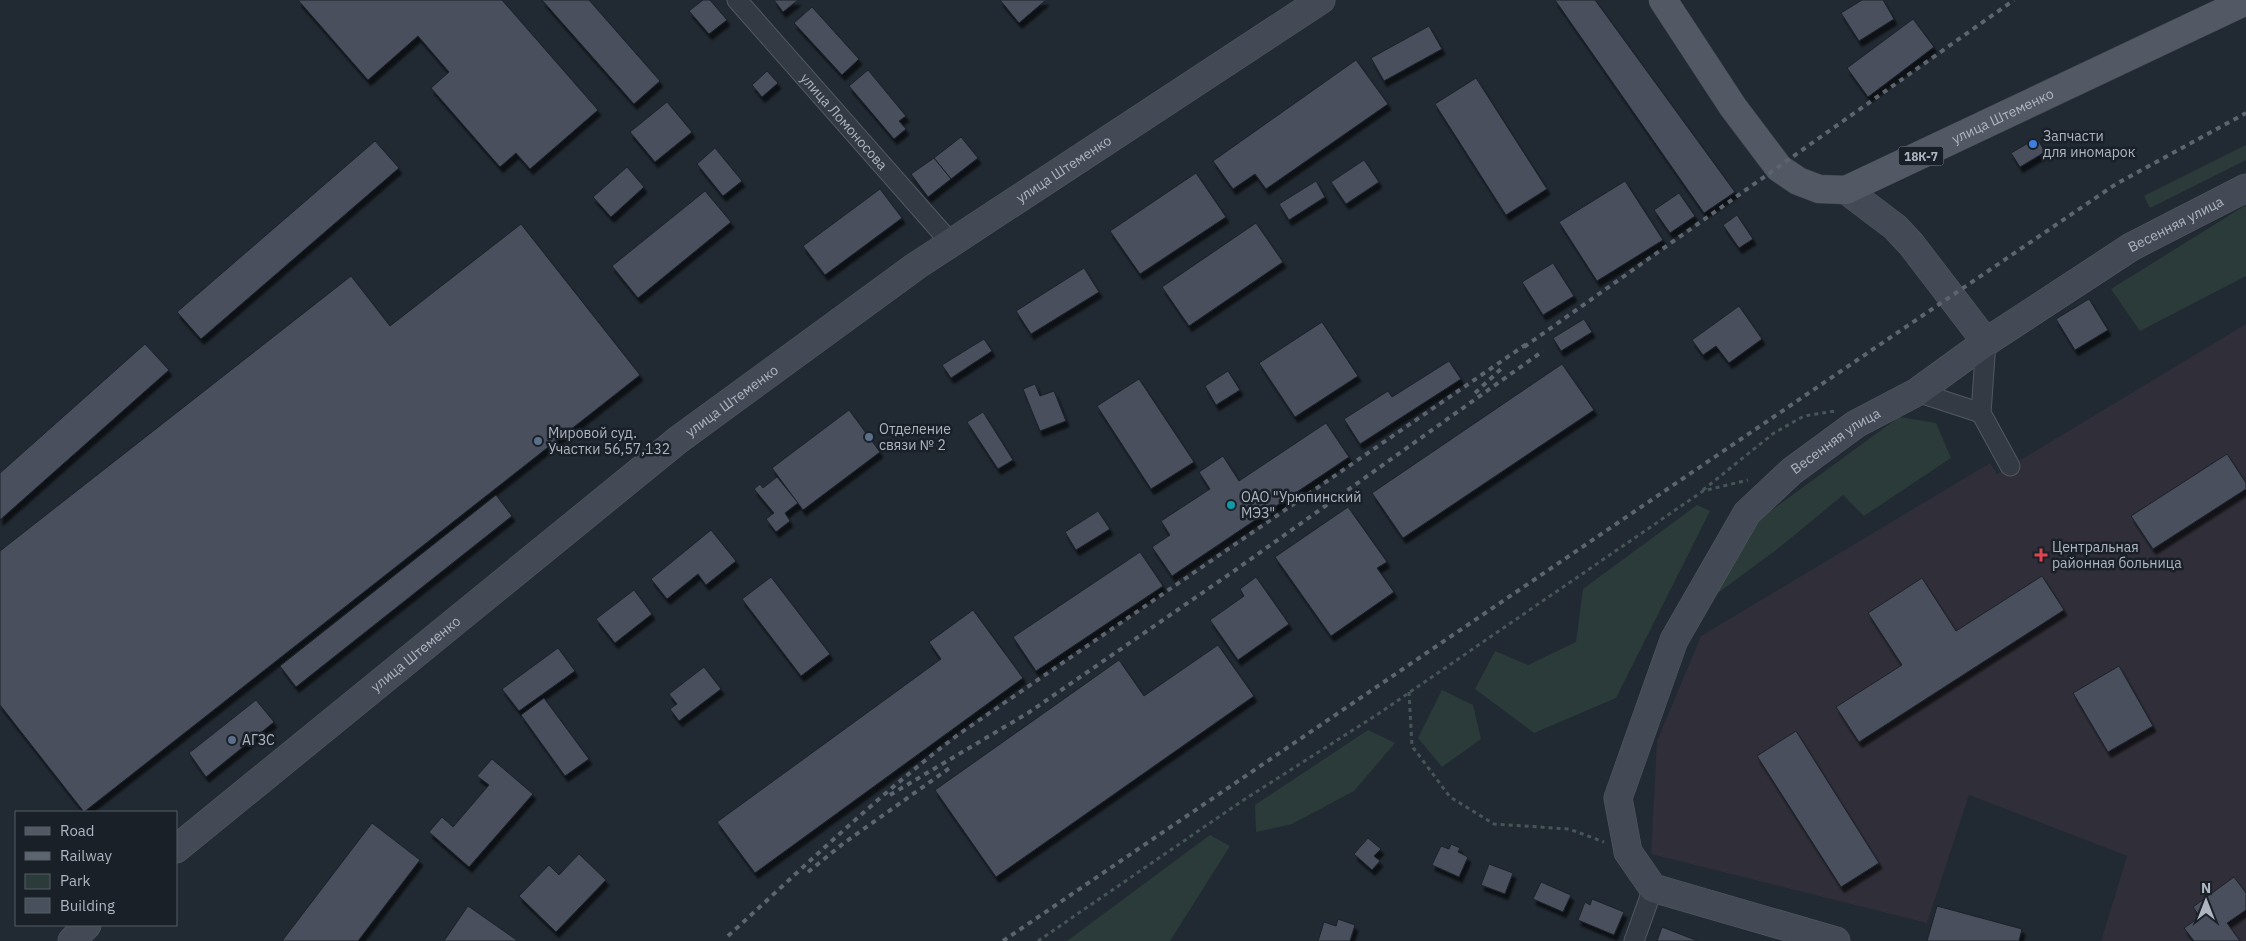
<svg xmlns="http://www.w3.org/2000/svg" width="2246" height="941" font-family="'IBM Plex Sans',sans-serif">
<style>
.medical{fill:#302e38}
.green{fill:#2a3b3a}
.building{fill:#48505c;stroke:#1c222a;filter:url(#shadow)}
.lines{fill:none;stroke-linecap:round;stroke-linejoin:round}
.street-casing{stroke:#525861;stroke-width:21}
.secondary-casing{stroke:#525861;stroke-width:29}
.primary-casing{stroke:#3e444d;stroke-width:29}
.path{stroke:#465658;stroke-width:3;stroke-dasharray:4 4;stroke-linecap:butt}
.street{stroke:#343a44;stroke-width:19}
.secondary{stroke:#434a56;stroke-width:28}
.primary{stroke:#525964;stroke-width:28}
.rail{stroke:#5c646f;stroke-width:4;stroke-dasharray:5 5;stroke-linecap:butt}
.shop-dot{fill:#3f7fe0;stroke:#1a2028;stroke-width:2}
.service-dot{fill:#5c6f8a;stroke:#1a2028;stroke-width:2}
.culture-dot{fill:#0f9aa8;stroke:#1a2028;stroke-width:2}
.health-dot{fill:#e0444e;stroke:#1a2028;stroke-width:2}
.labels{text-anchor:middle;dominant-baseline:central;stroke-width:5;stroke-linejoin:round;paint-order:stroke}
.shield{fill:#1a2028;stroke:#828892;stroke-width:1}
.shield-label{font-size:12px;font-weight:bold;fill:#aeb5c0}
.street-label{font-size:14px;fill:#aeb5c0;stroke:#1a2028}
.poi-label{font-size:14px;fill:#aeb5c0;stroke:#1a2028;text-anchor:start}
</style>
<defs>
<filter id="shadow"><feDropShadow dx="3" dy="5.5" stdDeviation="1" flood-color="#0009"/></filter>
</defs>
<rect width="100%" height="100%" fill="#212932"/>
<path class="medical" d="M2246,324V941H2101L2127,856L1969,795L1927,923L1651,854L1657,741L1701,636L1990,463L1997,474Z"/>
<g class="green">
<path d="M2246,145V160L2150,208L2144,196Z"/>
<path d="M2246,205V276L2140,331L2111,289Z"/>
<path d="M1899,417L1936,423L1951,458L1864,516L1843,495L1780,547L1699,607L1754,523Z"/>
<path d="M1697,505L1710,511L1616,698L1534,733L1475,689L1495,651L1528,665L1576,642L1583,589Z"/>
<path d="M1442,690L1473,705L1481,739L1442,767L1418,738Z"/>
<path d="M1368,730L1395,743L1354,791L1292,824L1256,832L1255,805Z"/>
<path d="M1210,835L1230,846L1170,941H1067Z"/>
</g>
<g class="building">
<path d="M298,0H502L598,110L530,169L516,153L500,167L431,88L449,72L418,36L368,80Z"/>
<path d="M542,0H589L660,81L634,104Z"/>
<path d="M703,0H710L727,20L709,34L689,11Z"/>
<path d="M774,0H798L783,12Z"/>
<path d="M1000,0H1046L1019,23Z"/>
<path d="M1555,0H1595L1735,192L1704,213Z"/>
<path d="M1862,0H1883L1894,19L1859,41L1841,13Z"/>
<path d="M812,7L859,59L842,75L794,23Z"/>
<path d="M1913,19L1934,47L1868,97L1847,68Z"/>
<path d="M1429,26L1442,49L1384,81L1371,58Z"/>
<path d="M1356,60L1388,104L1266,189L1255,174L1233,189L1213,161Z"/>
<path d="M868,70L906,116L899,121L906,129L894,139L849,86Z"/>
<path d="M767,71L778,83L762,97L752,85Z"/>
<path d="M1476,78L1547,189L1506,215L1435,104Z"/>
<path d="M667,102L692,132L655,162L630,132Z"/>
<path d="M961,137L978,158L951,179L934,158Z"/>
<path d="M2037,138L2045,152L2020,167L2011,153Z"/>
<path d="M375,141L399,168L201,339L177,312Z"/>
<path d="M715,148L742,181L723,196L697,164Z"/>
<path d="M934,158L951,179L928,197L911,174Z"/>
<path d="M1364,160L1379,182L1346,204L1331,182Z"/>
<path d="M627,167L644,187L611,217L593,197Z"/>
<path d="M1196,173L1226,217L1140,274L1110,231Z"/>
<path d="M1316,181L1325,197L1289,220L1279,204Z"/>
<path d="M1625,181L1663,240L1597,281L1559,222Z"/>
<path d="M880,189L902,218L825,275L803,246Z"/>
<path d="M705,191L731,222L638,298L612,266Z"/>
<path d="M1679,193L1695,216L1670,233L1654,210Z"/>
<path d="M1737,215L1753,239L1739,248L1723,225Z"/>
<path d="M1256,223L1283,262L1189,326L1162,287Z"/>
<path d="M521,224L640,375L84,812L0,705V551L351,276L390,326Z"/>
<path d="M1553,263L1574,296L1543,315L1522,282Z"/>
<path d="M1084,268L1099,292L1031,334L1016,311Z"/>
<path d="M2089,299L2108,330L2075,350L2056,319Z"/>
<path d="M1739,306L1762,339L1729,363L1716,346L1703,355L1692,340Z"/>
<path d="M1584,319L1592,332L1561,351L1553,338Z"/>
<path d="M1322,322L1358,376L1295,417L1259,363Z"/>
<path d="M984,339L992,351L951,378L942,365Z"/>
<path d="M145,344L169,370L0,520V473Z"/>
<path d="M1449,361L1461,379L1360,444L1344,419L1388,391L1392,397Z"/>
<path d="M1562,364L1594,410L1403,538L1372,493Z"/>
<path d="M1228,371L1240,390L1216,405L1205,386Z"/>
<path d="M1139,379L1194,462L1151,489L1097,406Z"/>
<path d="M1035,384L1040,396L1054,391L1066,421L1040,431L1023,389Z"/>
<path d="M849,410L880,452L803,510L772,468Z"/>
<path d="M983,412L1013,460L998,469L967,422Z"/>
<path d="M1326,423L1349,457L1172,576L1152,547L1170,535L1161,521L1210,489L1199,472L1223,456L1239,481Z"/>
<path d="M2227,454L2246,483V489L2153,549L2131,516Z"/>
<path d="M777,477L798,503L785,513L790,521L776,532L766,519L774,513L754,489L760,484L763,488Z"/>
<path d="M496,495L512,516L296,687L280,666Z"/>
<path d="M1348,507L1387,562L1377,568L1394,592L1331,636L1275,557Z"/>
<path d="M1098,511L1110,529L1076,550L1065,532Z"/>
<path d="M711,530L736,561L706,585L698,574L667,599L651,579Z"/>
<path d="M1140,552L1163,586L1036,671L1013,637Z"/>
<path d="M2042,576L2064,610L1859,742L1836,707L1902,665L1868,613L1922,578L1956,631Z"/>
<path d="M771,577L830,654L801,676L742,599Z"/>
<path d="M1256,577L1289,624L1238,660L1210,620L1244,596L1240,589Z"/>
<path d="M634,590L652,614L615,643L596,619Z"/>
<path d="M973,610L1023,678L755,873L717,822L941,659L929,642Z"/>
<path d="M1218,645L1254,696L996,877L935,790L1119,660L1144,696Z"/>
<path d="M558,648L575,671L519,711L502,689Z"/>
<path d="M2119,666L2153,726L2108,752L2073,693Z"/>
<path d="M704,667L721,689L679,721L670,709L677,704L669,694Z"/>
<path d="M544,698L589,759L565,776L521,715Z"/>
<path d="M256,700L274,722L206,777L189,753Z"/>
<path d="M1796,731L1879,863L1841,887L1757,756Z"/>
<path d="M492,759L533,794L469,867L429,832L442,817L453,827L489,785L477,776Z"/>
<path d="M372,823L420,860L358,941H282Z"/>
<path d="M1368,838L1381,849L1374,856L1380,861L1372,870L1354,854Z"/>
<path d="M1451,844L1460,848L1458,852L1468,857L1459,877L1432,865L1441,846L1449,849Z"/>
<path d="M579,854L606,880L556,932L519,896L549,865L559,875Z"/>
<path d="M1489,864L1513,873L1505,894L1481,885Z"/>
<path d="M2234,877L2246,893V910L2227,923L2240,941H2194L2184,928L2200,917L2193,907Z"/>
<path d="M1541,882L1571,895L1563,912L1533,899Z"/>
<path d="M1592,899L1624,912L1614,935L1578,920L1585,902L1590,905Z"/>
<path d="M468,906L518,941H444Z"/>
<path d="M1937,906L2022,929L2019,941H1927Z"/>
<path d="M1338,919L1355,925L1350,941H1318L1324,922L1336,926Z"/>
<path d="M1662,927L1698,941H1657Z"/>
</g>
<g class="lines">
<defs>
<g id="street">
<path id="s1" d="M737,0L951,243"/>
<path d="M1986,342L1981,413L2010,466"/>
<path d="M1917,392L1981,413"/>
<path d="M1634,941L1653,888"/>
</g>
<g id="secondary">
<path d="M1846,190L1895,227L1911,244L1986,342"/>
<path id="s2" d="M176,849L678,440L916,266L1321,0"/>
<path d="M72,941L87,925"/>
<path id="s3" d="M1836,941L1653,888L1628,852L1618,798L1674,640L1747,513L1792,471L1856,424L1917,392L1986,342L2131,247L2246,188"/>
</g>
<g id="primary">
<path id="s4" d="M1663,0L1733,107L1779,168L1798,181L1819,189L1846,190L2246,1"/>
</g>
</defs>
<use href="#street" class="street-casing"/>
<use href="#secondary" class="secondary-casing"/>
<use href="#primary" class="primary-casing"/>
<g class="path">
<path d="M1703,490L1774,433L1804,416L1835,411"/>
<path d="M1409,692L1412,746L1450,797L1494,824L1569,829L1604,842"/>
<path d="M1038,941L1242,801L1378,714L1703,491L1748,480"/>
</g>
<use href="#street" class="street"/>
<use href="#secondary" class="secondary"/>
<use href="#primary" class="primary"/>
<g class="rail">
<path d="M1524,347L2014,0"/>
<path d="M1475,393L1502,368"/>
<path d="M890,795L1028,713L1234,571L1543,351"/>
<path d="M808,872L844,843L951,767"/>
<path d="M728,936C804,867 877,796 959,734L1528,343"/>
<path d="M1003,941L2116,184L2246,113"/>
</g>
</g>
<circle class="shop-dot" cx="2033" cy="144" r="5"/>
<g class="service-dot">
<circle cx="869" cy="437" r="5"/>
<circle cx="538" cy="441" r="5"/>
<circle cx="232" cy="740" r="5"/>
</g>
<circle class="culture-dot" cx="1231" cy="505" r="5"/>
<path class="health-dot" d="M2038.5 547.5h5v5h5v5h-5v5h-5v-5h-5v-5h5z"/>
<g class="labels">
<rect class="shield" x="1898.5" y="146.5" width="45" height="19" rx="4"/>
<g class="shield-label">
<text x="1921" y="156">18К-7</text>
</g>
<g class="street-label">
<text stroke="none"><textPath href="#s4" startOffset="450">улица Штеменко</textPath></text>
<text stroke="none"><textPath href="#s1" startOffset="162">улица Ломоносова</textPath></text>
<text stroke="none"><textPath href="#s2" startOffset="1119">улица Штеменко</textPath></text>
<text stroke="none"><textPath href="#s3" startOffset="1122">Весенняя улица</textPath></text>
<text stroke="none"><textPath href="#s2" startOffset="714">улица Штеменко</textPath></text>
<text stroke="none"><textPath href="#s3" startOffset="718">Весенняя улица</textPath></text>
<text stroke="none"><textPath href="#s2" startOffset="309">улица Штеменко</textPath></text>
</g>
<g class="poi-label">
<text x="2043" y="136">Запчасти<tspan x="2043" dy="16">для иномарок</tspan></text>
<text x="879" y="429">Отделение<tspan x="879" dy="16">связи № 2</tspan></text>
<text x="548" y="433">Мировой суд.<tspan x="548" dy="16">Участки 56,57,132</tspan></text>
<text x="1241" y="497">ОАО "Урюпинский<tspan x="1241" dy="16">МЭЗ"</tspan></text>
<text x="2052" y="547">Центральная<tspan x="2052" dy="16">районная больница</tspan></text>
<text x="242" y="740">АГЗС</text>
</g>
</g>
<rect x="15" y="811" width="162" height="115" fill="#1a2028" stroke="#555c65"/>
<rect x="25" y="827" width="25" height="8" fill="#525964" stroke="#555c65"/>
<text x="60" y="836" font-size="15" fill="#aeb5c0">Road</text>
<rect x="25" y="852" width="25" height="8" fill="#5c646f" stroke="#555c65"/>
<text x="60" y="861" font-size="15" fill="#aeb5c0">Railway</text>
<rect x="25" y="874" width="25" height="15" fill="#2a3b3a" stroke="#555c65"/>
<text x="60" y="886" font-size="15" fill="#aeb5c0">Park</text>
<rect x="25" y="898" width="25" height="15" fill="#48505c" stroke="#555c65"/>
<text x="60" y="911" font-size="15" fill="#aeb5c0">Building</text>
<g transform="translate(2206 901)" stroke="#1a2028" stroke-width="4" paint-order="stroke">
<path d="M0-4L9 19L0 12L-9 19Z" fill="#aeb5c0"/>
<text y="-8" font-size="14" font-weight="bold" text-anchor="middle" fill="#aeb5c0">N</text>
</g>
</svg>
